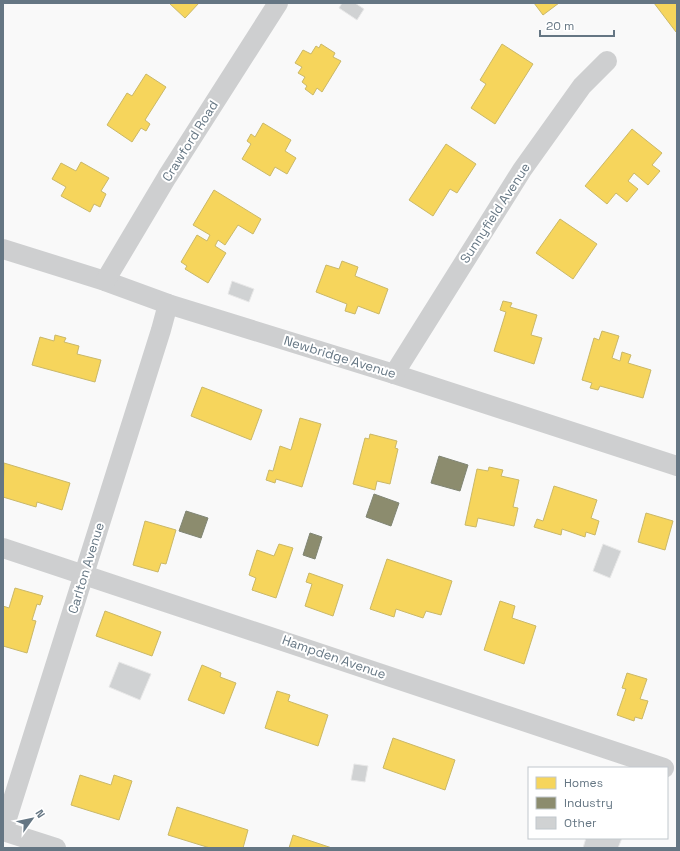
<svg xmlns="http://www.w3.org/2000/svg" width="680" height="851" font-family="'Space Grotesk',sans-serif">
<style>
.homes{fill:#f6d55c;stroke:#cab868}
.industry{fill:#8c8c6e;stroke:#808574}
.building{fill:#d0d2d3;stroke:#e8e8e8}
.lines{fill:none;stroke-linecap:round;stroke-linejoin:round}
.street{stroke:#cecfd0;stroke-width:20}
.labels{text-anchor:middle;dominant-baseline:central;stroke-width:4;stroke-linejoin:round;paint-order:stroke}
.street-label{font-size:13px;fill:#657683;stroke:#fff}
</style>
<rect width="100%" height="100%" fill="#f9f9f9"/>
<g class="homes">
<path d="M169,3H199L185,18Z"/>
<path d="M534,3H559L543,15Z"/>
<path d="M654,3H677V32H676Z"/>
<path d="M321,44L335,53L333,57L341,61L322,92L317,88L313,95L305,89L307,86L302,82L305,77L298,73L302,67L295,63L303,50L311,54L316,46L319,48Z"/>
<path d="M502,44L533,64L495,124L471,108L486,84L480,80Z"/>
<path d="M146,74L166,87L145,120L150,124L146,131L141,128L132,142L107,125L127,93L132,96Z"/>
<path d="M263,123L291,140L285,151L296,158L287,174L275,167L270,176L242,159L251,144L247,141L251,134L255,137Z"/>
<path d="M632,129L662,153L652,165L660,171L648,185L634,173L628,181L638,189L627,202L616,193L607,204L585,186Z"/>
<path d="M446,144L476,164L457,193L450,189L433,216L409,200Z"/>
<path d="M81,162L109,178L101,191L106,194L100,207L94,204L90,212L61,196L66,187L52,179L61,163L76,171Z"/>
<path d="M214,190L261,219L253,234L238,225L225,245L218,240L215,246L226,253L208,283L185,269L187,266L181,262L197,235L207,241L210,235L193,225Z"/>
<path d="M560,219L597,244L573,279L536,253Z"/>
<path d="M342,261L358,267L355,276L388,289L379,314L358,306L355,314L345,311L347,304L316,292L326,265L339,269Z"/>
<path d="M503,301L512,303L510,307L537,315L531,335L542,338L534,364L494,351L506,312L500,310Z"/>
<path d="M602,331L619,336L612,358L620,361L622,352L631,355L628,363L651,370L643,398L600,386L598,390L590,388L592,383L582,380L594,338L599,340Z"/>
<path d="M55,335L66,338L64,342L79,346L77,354L101,360L95,382L32,365L40,337L54,341Z"/>
<path d="M202,387L262,410L251,440L191,416Z"/>
<path d="M300,418L321,424L302,487L276,479L275,483L266,480L269,470L273,471L280,446L291,450Z"/>
<path d="M370,434L397,441L395,448L398,449L390,484L377,481L375,490L353,484L365,438L369,439Z"/>
<path d="M4,463L70,483L62,510L37,502L36,507L3,497Z"/>
<path d="M489,467L503,470L501,476L519,480L513,507L518,508L514,526L478,518L476,527L465,525L477,469L488,471Z"/>
<path d="M554,486L597,500L591,518L599,521L595,535L586,532L585,537L562,529L561,535L534,527L537,519L543,521Z"/>
<path d="M646,513L673,521L665,550L638,542Z"/>
<path d="M145,521L176,530L166,564L161,563L158,572L133,565Z"/>
<path d="M279,544L293,548L276,598L252,590L256,578L249,575L257,550L274,556Z"/>
<path d="M387,559L452,581L441,615L426,611L423,618L396,609L394,617L370,609Z"/>
<path d="M309,573L343,585L333,616L305,606L312,584L306,582Z"/>
<path d="M15,588L43,596L40,605L37,604L32,620L36,621L27,653L3,646V606L9,608Z"/>
<path d="M500,601L515,606L512,618L536,626L524,664L484,650Z"/>
<path d="M105,611L161,632L152,656L96,636Z"/>
<path d="M202,665L221,673L220,677L236,683L224,714L188,700Z"/>
<path d="M627,673L647,679L640,699L648,701L642,719L635,717L634,721L617,715L626,689L622,688Z"/>
<path d="M277,691L290,695L288,701L328,715L318,746L265,728Z"/>
<path d="M393,738L455,760L445,790L383,768Z"/>
<path d="M80,775L111,785L114,775L132,781L119,820L71,805Z"/>
<path d="M177,807L248,830L243,848H210L168,835Z"/>
<path d="M293,835L332,848H289Z"/>
</g>
<g class="industry">
<path d="M439,456L468,465L460,491L431,483Z"/>
<path d="M374,494L399,503L391,526L366,517Z"/>
<path d="M186,511L208,518L201,538L179,531Z"/>
<path d="M310,533L322,537L315,559L303,555Z"/>
</g>
<g class="building">
<path d="M342,3H355L364,9L357,20L339,8Z"/>
<path d="M232,281L254,289L249,302L228,294Z"/>
<path d="M603,544L621,551L610,578L593,571Z"/>
<path d="M119,662L151,674L140,700L109,687Z"/>
<path d="M354,764L368,766L365,782L351,780Z"/>
<path d="M586,838H622L618,848H583Z"/>
</g>
<g class="lines">
<g class="street">
<path d="M3,249L105,281L168,304L394,374L677,466"/>
<path d="M105,281L167,177L278,3"/>
<path d="M394,374L522,170L582,86L607,61"/>
<path d="M3,548L664,768"/>
<path d="M3,831L161,330L168,304"/>
<path d="M3,831L56,848"/>
</g>
</g>
<g class="labels">
<g class="street-label">
<text transform="translate(190 141) rotate(-58)">Crawford Road</text>
<text transform="translate(495 213) rotate(-57)">Sunnyfield Avenue</text>
<text transform="translate(340 357) rotate(17)">Newbridge Avenue</text>
<text transform="translate(86 568) rotate(-73)">Carlton Avenue</text>
<text transform="translate(334 657) rotate(19)">Hampden Avenue</text>
</g>
</g>
<rect width="680" height="851" fill="none" stroke="#657683" stroke-width="8"/>
<rect x="528" y="767" width="140" height="72" fill="#ffffff" stroke="#c1c8cd"/>
<rect x="536" y="777" width="20" height="12" fill="#f6d55c" stroke="#c1c8cd"/>
<text x="564" y="787" font-size="12" fill="#657683">Homes</text>
<rect x="536" y="797" width="20" height="12" fill="#8c8c6e" stroke="#c1c8cd"/>
<text x="564" y="807" font-size="12" fill="#657683">Industry</text>
<rect x="536" y="817" width="20" height="12" fill="#d0d2d3" stroke="#c1c8cd"/>
<text x="564" y="827" font-size="12" fill="#657683">Other</text>
<g transform="translate(32 819) rotate(57)" stroke="#ffffff" stroke-width="3" paint-order="stroke">
<path d="M0-3L7 15L0 10L-7 15Z" fill="#657683"/>
<text y="-6" font-size="11" font-weight="bold" text-anchor="middle" fill="#657683">N</text>
</g>
<path d="M540 30v6h74v-6" fill="none" stroke="#657683" stroke-width="2"/>
<text x="546" y="30" font-size="12" fill="#657683" stroke="#ffffff" stroke-width="3" paint-order="stroke">20 m</text>
</svg>
